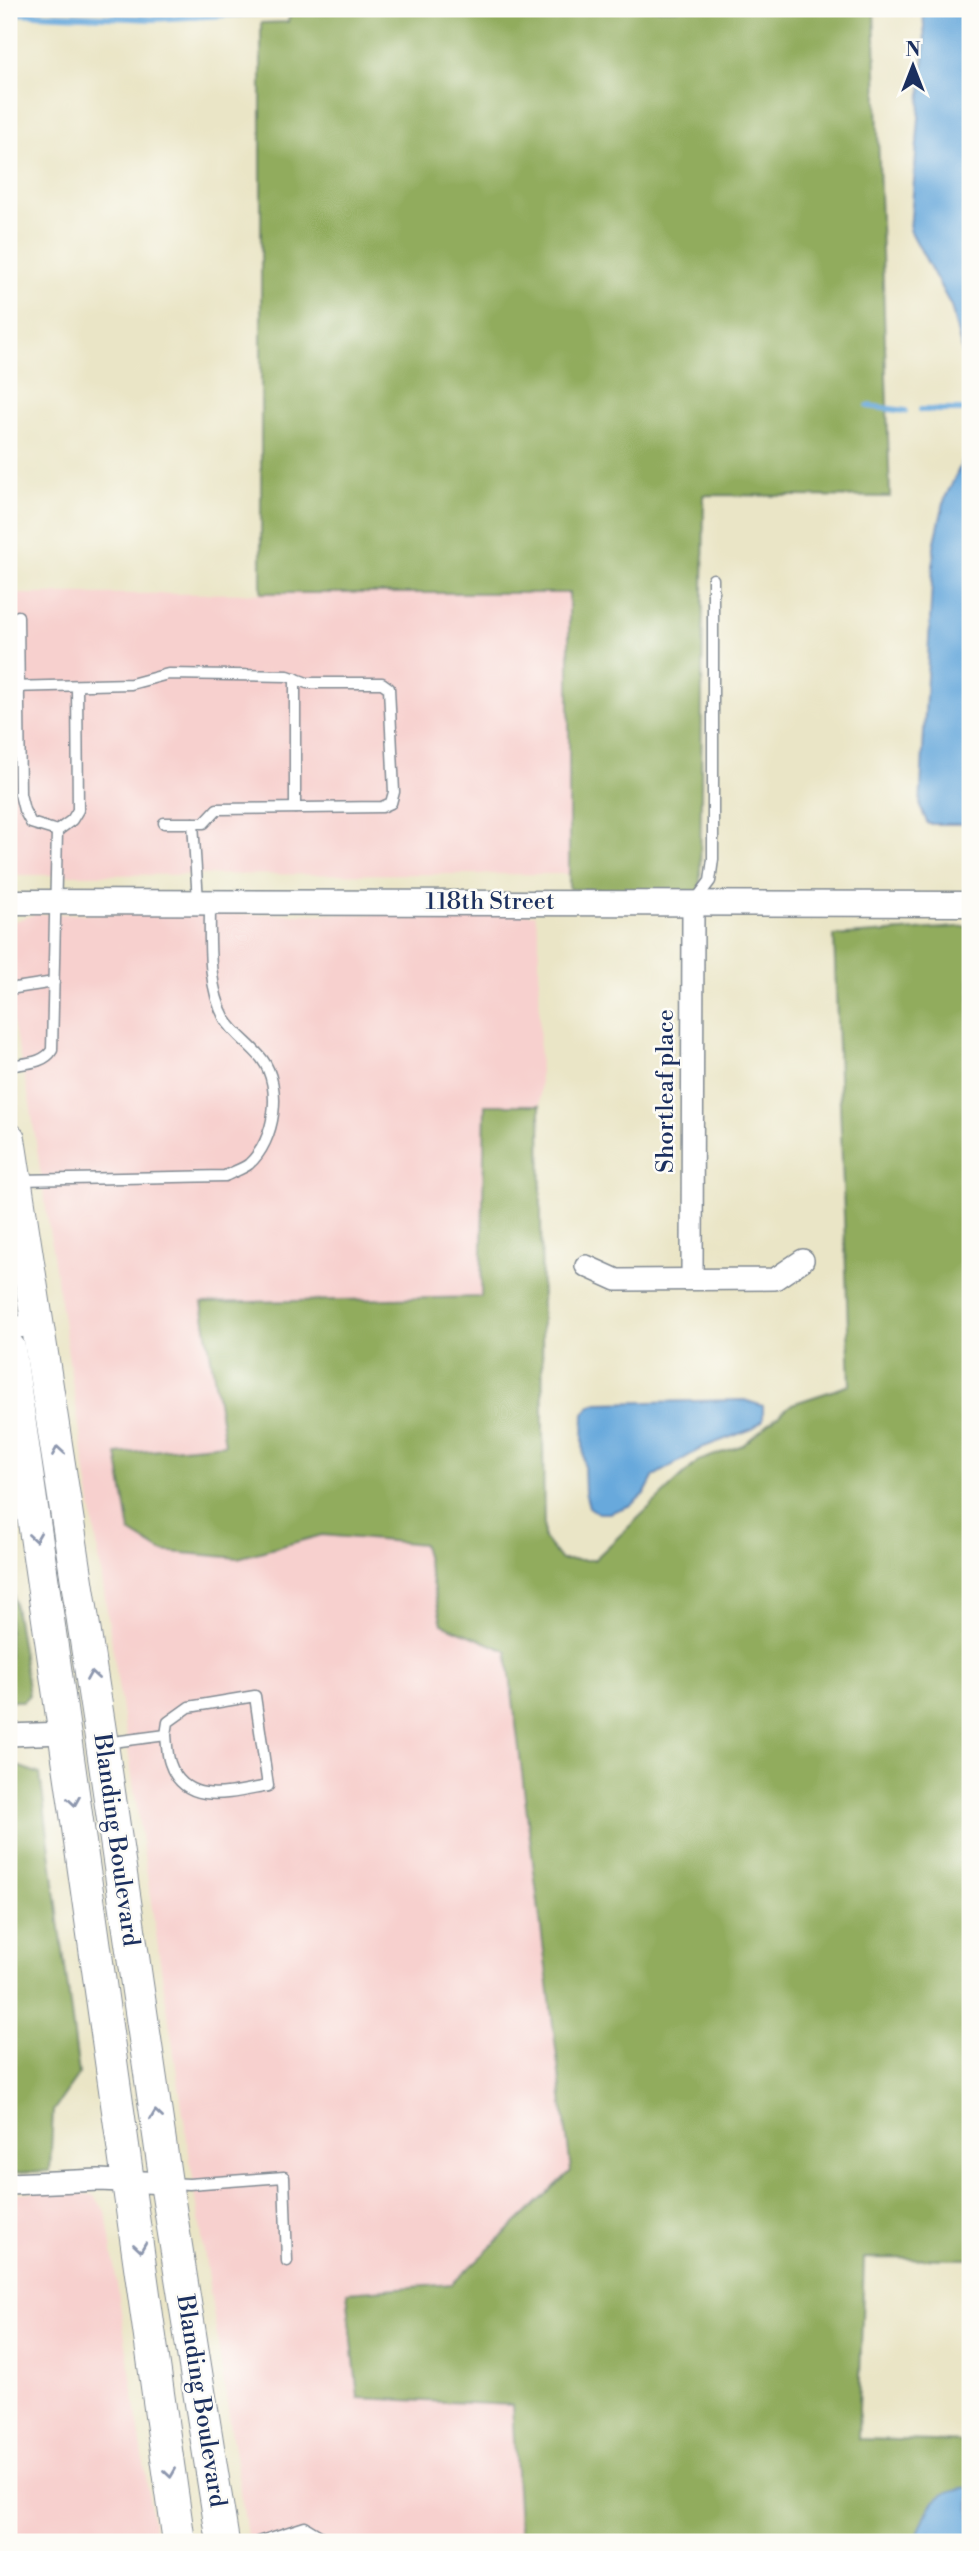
<svg xmlns="http://www.w3.org/2000/svg" width="979" height="2551" font-family="'Libre Bodoni',serif">
<style>
.built{fill:#f7d0ce}
.forest{fill:#91ac5d;stroke:#566e5e;stroke-width:2}
.water{fill:#68a9dc;stroke:#426c9d;stroke-width:2}
.lines{fill:none;stroke-linecap:round;stroke-linejoin:round}
.stream{stroke:#68a9dc;stroke-width:6}
.service-casing{stroke:#828a92;stroke-width:13}
.minor-casing{stroke:#828a92;stroke-width:24}
.tertiary-casing{stroke:#828a92;stroke-width:27}
.primary-casing{stroke:#828a92;stroke-width:34}
.service{stroke:#fff;stroke-width:10}
.minor{stroke:#fff;stroke-width:21}
.tertiary{stroke:#fff;stroke-width:24}
.primary{stroke:#fff;stroke-width:32}
.oneway{stroke:#8d97ae}
.labels{text-anchor:middle;dominant-baseline:central;stroke-width:5;stroke-linejoin:round;paint-order:stroke}
.street-label{font-size:24px;fill:#1b2f5e;stroke:#fdfcf7}
</style>
<rect width="100%" height="100%" fill="#fdfcf7"/>
<filter id="ink" filterUnits="userSpaceOnUse"><feTurbulence type="fractalNoise" baseFrequency=".0143" numOctaves="2"/><feDisplacementMap in="SourceGraphic" scale="14" xChannelSelector="R" yChannelSelector="G"/><feConvolveMatrix kernelMatrix="1 2 1 2 8 2 1 2 1" color-interpolation-filters="sRGB"/></filter>
<filter id="wash" filterUnits="userSpaceOnUse"><feTurbulence type="fractalNoise" baseFrequency=".00686" numOctaves="4" result="noise"/><feDisplacementMap in="SourceGraphic" scale="28" xChannelSelector="R" yChannelSelector="G"/><feGaussianBlur stdDeviation="1.57" result="paint"/><feColorMatrix in="noise" values="0 0 0 0 0 0 0 0 0 0 0 0 0 0 0 0 0 1.4 0 .05"/><feComposite in="paint" operator="in"/></filter>
<g filter="url(#wash)">
<rect width="100%" height="100%" fill="#eae5c6"/>
<g class="built">
<path d="M569,593V874L9,875V594Z"/>
<path d="M35,914H535L539,934L540,1105L485,1106L481,1297L202,1303L225,1445L117,1454L238,1558L322,1535L424,1544L443,1624L507,1651L571,2171L452,2284L347,2292L359,2398L512,2405L520,2542H248L30,1103L9,1005V923Z"/>
<path d="M58,2191L94,2195L106,2212L156,2542H9V2193Z"/>
</g>
<g class="forest">
<path d="M291,9H874L890,497L704,495L700,892L569,889V593H261V23L288,22Z"/>
<path d="M970,926V2259L864,2258L858,2439L970,2442V2542H520L512,2405L358,2398L347,2292L452,2284L571,2171L507,1651L442,1624L423,1544L322,1535L238,1558L161,1551L130,1532L117,1454L225,1444L202,1303L481,1297L485,1105H540L544,1538L561,1560H594L698,1461L743,1445L792,1404L850,1385L834,936Z"/>
<path d="M9,1568L29,1695L23,1701H9Z"/>
<path d="M9,1763L40,1774L79,2074L53,2111L50,2171L9,2173Z"/>
</g>
<g class="water">
<path d="M923,9H970V824H928L920,807L934,546L945,498L969,448L966,368L951,306L910,230L925,43Z"/>
<path d="M744,1400L763,1406V1420L752,1429L704,1447L654,1476L645,1493L631,1505L609,1513H598L589,1507L585,1492L583,1441L584,1414L590,1406L598,1403Z"/>
<path d="M970,2487V2542H921L917,2536C930,2504 933,2492 970,2487Z"/>
</g>
<g class="lines">
<g class="stream">
<path d="M13,13L153,19L279,12"/>
<path d="M868,406L905,411"/>
<path d="M921,410H968"/>
</g>
</g>
</g>
<g filter="url(#ink)">
<g class="lines">
<defs>
<g id="service">
<path d="M18,616L20,794L24,810L31,823L57,831"/>
<path d="M295,678V808"/>
<path d="M9,687L131,684L168,674L288,676L307,683H382L389,688L394,792L391,803L382,807L217,809L204,823H164"/>
<path d="M193,823L198,901"/>
<path d="M695,901L710,881L713,859V579"/>
<path d="M9,989L54,982"/>
<path d="M9,1066C23,1063 44,1064 52,1050L57,831L72,820L78,810L77,686"/>
<path d="M19,1180L225,1176C232,1172 243,1169 249,1164C275,1141 283,1087 262,1059C251,1045 234,1034 225,1019C207,986 210,939 210,902"/>
<path d="M105,1743L166,1735C167,1744 167,1755 170,1763C185,1808 233,1792 268,1786L255,1696L189,1707L168,1722L166,1735"/>
<path d="M169,2183L189,2184L284,2177L287,2261"/>
<path d="M258,2542L305,2527L330,2542"/>
</g>
<g id="minor">
<path d="M586,1266L617,1280L775,1279L803,1260"/>
<path d="M692,1279L693,903"/>
<path d="M9,1329L39,1323"/>
<path d="M9,1735L63,1733"/>
<path d="M9,2184L99,2180L166,2183"/>
</g>
<path id="tertiary" d="M9,902L970,904"/>
<g id="primary">
<path d="M9,1139L102,1744L166,2183L223,2542"/>
<path d="M9,1348C65,1746 126,2144 179,2542"/>
</g>
</defs>
<use href="#service" class="service-casing"/>
<use href="#minor" class="minor-casing"/>
<use href="#tertiary" class="tertiary-casing"/>
<use href="#primary" class="primary-casing"/>
<use href="#service" class="service"/>
<use href="#minor" class="minor"/>
<use href="#tertiary" class="tertiary"/>
<use href="#primary" class="primary"/>
</g>
<defs><path id="oneway-chevron" d="M-2-3.5L2.5 0L-2 3.5" fill="none" stroke-width="1.6" stroke-linecap="round" stroke-linejoin="round" transform="scale(1.75)"/></defs>
<g class="oneway">
<use href="#oneway-chevron" transform="translate(58 1451) rotate(-99)"/>
<use href="#oneway-chevron" transform="translate(35 1537) rotate(82)"/>
<use href="#oneway-chevron" transform="translate(92 1676) rotate(-99)"/>
<use href="#oneway-chevron" transform="translate(74 1801) rotate(81)"/>
<use href="#oneway-chevron" transform="translate(156 2115) rotate(-98)"/>
<use href="#oneway-chevron" transform="translate(140 2247) rotate(82)"/>
<use href="#oneway-chevron" transform="translate(170 2473) rotate(82)"/>
</g>
</g>
<g class="labels">
<g class="street-label">
<text x="490" y="902">118th Street</text>
<text transform="translate(666 1091) rotate(-90)">Shortleaf place</text>
<text transform="translate(116 1840) rotate(82)">Blanding Boulevard</text>
<text transform="translate(201 2401) rotate(81)">Blanding Boulevard</text>
</g>
</g>
<rect width="979" height="2551" fill="none" stroke="#fdfcf7" stroke-width="35"/>
<g transform="translate(913 66)" stroke="#fdfcf7" stroke-width="5" paint-order="stroke">
<path d="M0-5L12 26L0 18L-12 26Z" fill="#1b2f5e"/>
<text y="-10" font-size="19" font-weight="bold" text-anchor="middle" fill="#1b2f5e">N</text>
</g>
</svg>
